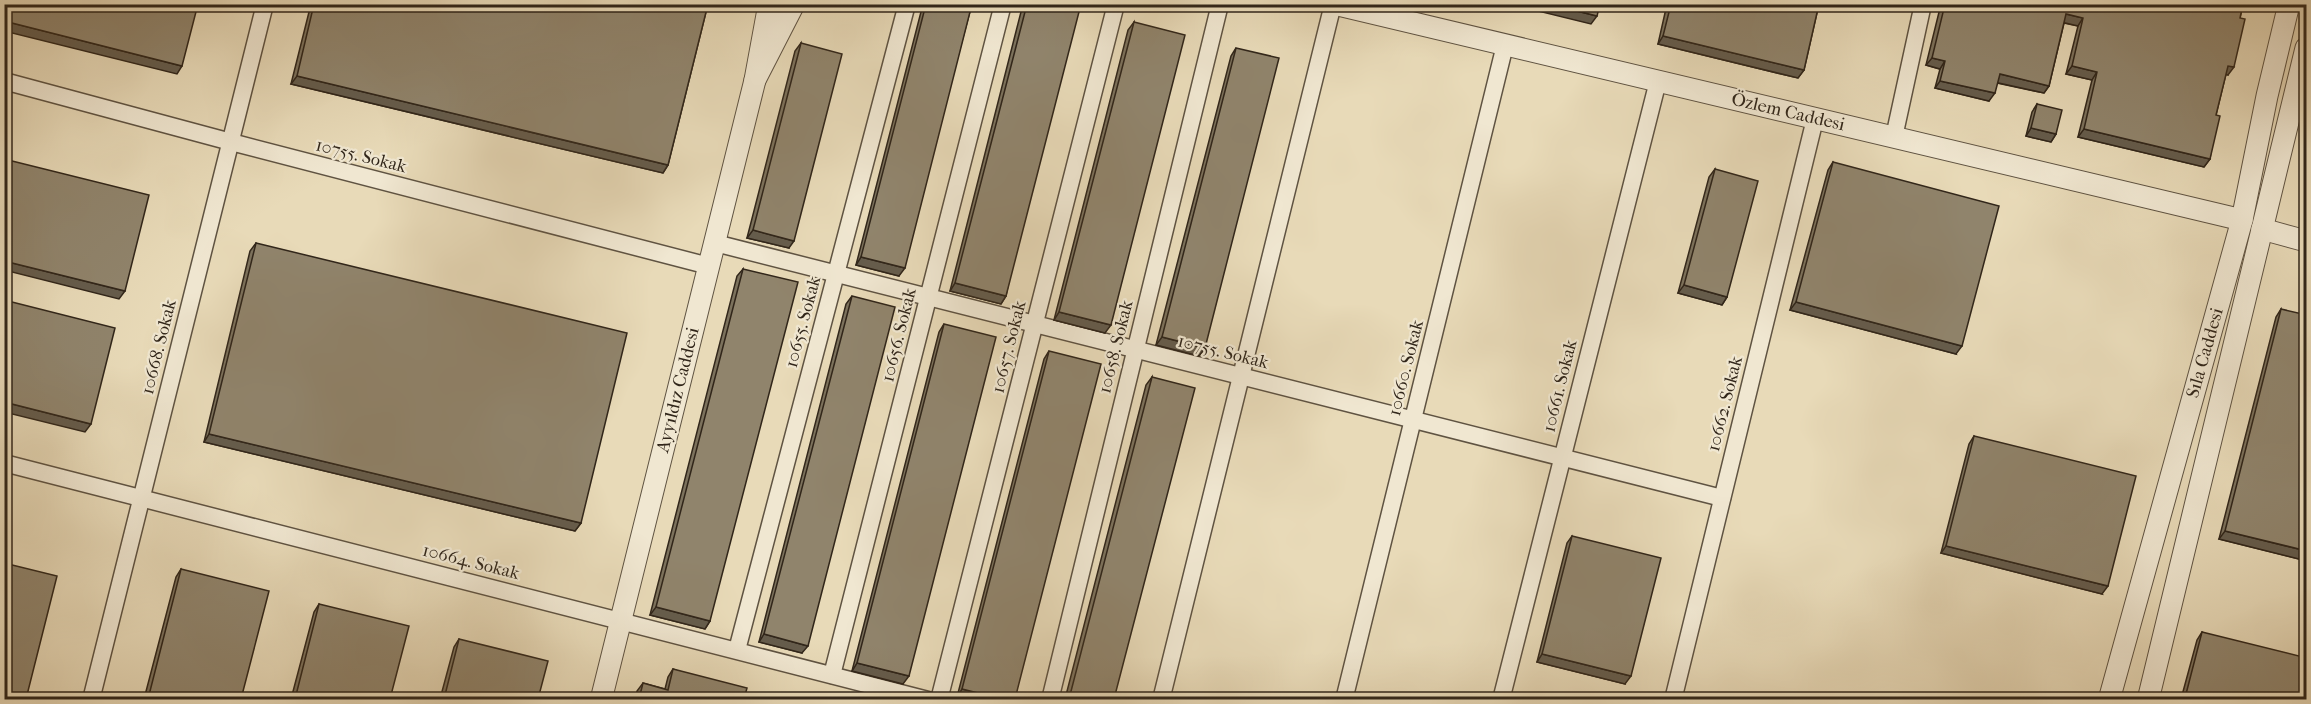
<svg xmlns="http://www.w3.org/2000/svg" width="2311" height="704" font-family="'IM FELL French Canon',serif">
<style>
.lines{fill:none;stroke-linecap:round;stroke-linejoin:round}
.minor-casing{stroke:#5f5342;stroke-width:19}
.tertiary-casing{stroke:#5f5342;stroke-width:23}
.minor{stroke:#f0e7d1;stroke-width:16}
.tertiary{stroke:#f0e7d1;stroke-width:21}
.wall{fill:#7c725d;stroke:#31261a;stroke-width:1.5}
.shaded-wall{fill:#655c4c;stroke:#31261a;stroke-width:1.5}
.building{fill:#90846c;stroke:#31261a;stroke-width:1.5}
.labels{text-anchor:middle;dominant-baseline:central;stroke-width:4.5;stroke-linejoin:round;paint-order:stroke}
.street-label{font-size:18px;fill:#31261a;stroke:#f0e7d1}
</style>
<rect width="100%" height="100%" fill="#e8dab8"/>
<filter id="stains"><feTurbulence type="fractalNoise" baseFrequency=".00333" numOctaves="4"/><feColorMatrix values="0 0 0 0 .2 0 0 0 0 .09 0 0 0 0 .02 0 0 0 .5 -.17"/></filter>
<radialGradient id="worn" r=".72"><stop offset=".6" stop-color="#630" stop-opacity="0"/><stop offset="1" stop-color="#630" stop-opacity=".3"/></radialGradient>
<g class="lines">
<defs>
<g id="minor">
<path d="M4,81L231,142L709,266"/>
<path d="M1894,137L1923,4"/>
<path d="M715,243L1722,498"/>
<path d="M4,463L928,700"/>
<path d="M737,650L907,4"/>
<path d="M832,675L1003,4"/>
<path d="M91,700L265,4"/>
<path d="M939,700L1116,4"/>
<path d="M1050,700L1220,4"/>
<path d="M1161,700L1333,4"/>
<path d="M1344,700L1505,45"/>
<path d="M1501,700L1658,81"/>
<path d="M1673,700L1815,119"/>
</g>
<g id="tertiary">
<path d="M769,4L755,80L794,4"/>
<path d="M1334,4L2242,220"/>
<path d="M2262,229L2306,241"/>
<path d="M601,700L755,80"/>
<path d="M2109,700L2242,220L2267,96L2289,4"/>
<path d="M2148,700L2306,48"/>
</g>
</defs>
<use href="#minor" class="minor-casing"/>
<use href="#tertiary" class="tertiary-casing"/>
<use href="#minor" class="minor"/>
<use href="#tertiary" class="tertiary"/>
</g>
<g class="wall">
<path d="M311,4H708L668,165L663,173L291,84Z"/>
<path d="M923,4H972L899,276L856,265Z"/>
<path d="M1023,4H1065L1006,296L1001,304L950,291Z"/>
<path d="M1667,4H1819L1804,70L1798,78L1658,44Z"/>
<path d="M1941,4H2243L2228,75L2226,74L2216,115L2210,159L2204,167L2078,137L2092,80L2066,74L2078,26L2064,23L2049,86L2044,93L1997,83L1989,101L1935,88L1940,69L1926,65Z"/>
<path d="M1134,22L1105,333L1054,320L1128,30Z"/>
<path d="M801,43L789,248L747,238L795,51Z"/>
<path d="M1236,48L1205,348L1199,356L1156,345L1231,56Z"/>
<path d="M2037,104L2056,134L2051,142L2026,136L2032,112Z"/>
<path d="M1833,162L1956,354L1790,310L1828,170Z"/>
<path d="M1715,169L1727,297L1722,305L1678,293L1709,177Z"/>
<path d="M256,243L581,523L575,531L204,442L250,251Z"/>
<path d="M743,269L710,621L705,629L650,615L737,276Z"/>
<path d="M852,296L802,653L759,642L846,304Z"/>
<path d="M2281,309L2307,561L2219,539L2276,317Z"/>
<path d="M944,324L903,684L852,671L939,332Z"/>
<path d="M1049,351L1015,699L957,697L1044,359Z"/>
<path d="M1152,377L1114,699H1065L1146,385Z"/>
<path d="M1974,436L2102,594L1941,553L1969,444Z"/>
<path d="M1572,536L1625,684L1537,662L1567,543Z"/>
<path d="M181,569L241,699H144L176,577Z"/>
<path d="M319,604L390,699H291L314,612Z"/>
<path d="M2202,632L2307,699H2181L2197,640Z"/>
<path d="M459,639L538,699H440L454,647Z"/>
<path d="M673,669L744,699H635L637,691L643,683L665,689L668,677Z"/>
</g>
<g class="shaded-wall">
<path d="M1510,4H1549L1597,16L1591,24Z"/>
<path d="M2066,14L2083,18L2078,26L2061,22Z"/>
<path d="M4,21L182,66L177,74L4,31Z"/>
<path d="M1663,36L1804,70L1798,78L1658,44Z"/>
<path d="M1932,58L1945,61L1940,69L1926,65Z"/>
<path d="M2072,66L2097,72L2092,80L2066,74Z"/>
<path d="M2228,66L2234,67L2228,75L2223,74Z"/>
<path d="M2000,74L2049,86L2044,93L1994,82Z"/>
<path d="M297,76L668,165L663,173L291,84Z"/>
<path d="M1940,81L1995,93L1989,101L1935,88Z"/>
<path d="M2031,128L2056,134L2051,142L2026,136Z"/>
<path d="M2084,129L2210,159L2204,167L2078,137Z"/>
<path d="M753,230L794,241L789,248L747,238Z"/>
<path d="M861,257L905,268L899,276L856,265Z"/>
<path d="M4,261L125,291L119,299L4,270Z"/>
<path d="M955,283L1006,296L1001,304L950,291Z"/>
<path d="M1684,285L1727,297L1722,305L1678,293Z"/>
<path d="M1796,302L1962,346L1956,354L1790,310Z"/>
<path d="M1059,312L1111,325L1105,333L1054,320Z"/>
<path d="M1162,337L1205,348L1199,356L1156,345Z"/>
<path d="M4,402L91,424L85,432L4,412Z"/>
<path d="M209,434L581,523L575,531L204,442Z"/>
<path d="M2225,531L2307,551V561L2219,539Z"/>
<path d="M1946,546L2108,586L2102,594L1941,553Z"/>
<path d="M656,607L710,621L705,629L650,615Z"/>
<path d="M764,634L808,646L802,653L759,642Z"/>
<path d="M1542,654L1631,676L1625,684L1537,662Z"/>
<path d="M857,663L909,676L903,684L852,671Z"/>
<path d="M962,689L1002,699H966L957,697Z"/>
<path d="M2186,694L2208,699H2183Z"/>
</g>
<g class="building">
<path d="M4,4H198L182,66L4,21Z"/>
<path d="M314,4H708L668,165L297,76Z"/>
<path d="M926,4H972L905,268L861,257Z"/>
<path d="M1027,4H1065L1080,8L1006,296L955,283Z"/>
<path d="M1549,4H1600L1597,16Z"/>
<path d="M1671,4H1819L1804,70L1663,36Z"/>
<path d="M1945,4H2243L2240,18L2245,19L2234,67L2228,66L2216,115L2220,116L2210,159L2084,129L2097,72L2072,66L2083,18L2066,14L2049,86L2000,74L1995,93L1940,81L1945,61L1932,58Z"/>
<path d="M1134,22L1185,35L1111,325L1059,312Z"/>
<path d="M801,43L842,54L794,241L753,230Z"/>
<path d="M1236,48L1279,58L1205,348L1162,337Z"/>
<path d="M2037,104L2062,110L2056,134L2031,128Z"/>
<path d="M4,159L149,195L125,291L4,261Z"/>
<path d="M1833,162L1999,206L1962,346L1796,302Z"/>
<path d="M1715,169L1758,181L1727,297L1684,285Z"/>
<path d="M256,243L627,333L581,523L209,434Z"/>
<path d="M743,269L798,282L710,621L656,607Z"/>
<path d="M852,296L895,307L808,646L764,634Z"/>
<path d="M4,300L115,328L91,424L4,402Z"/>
<path d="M2281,309L2307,315V551L2225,531Z"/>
<path d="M944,324L996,337L909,676L857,663Z"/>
<path d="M1049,351L1101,364L1015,699H1002L962,689Z"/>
<path d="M1152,377L1195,388L1114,699H1069Z"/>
<path d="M1974,436L2136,476L2108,586L1946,546Z"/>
<path d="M1572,536L1661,558L1631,676L1542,654Z"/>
<path d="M4,563L57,576L26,699H4Z"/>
<path d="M181,569L269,591L241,699H148Z"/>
<path d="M319,604L409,626L390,699H295Z"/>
<path d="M2202,632L2307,658V699H2208L2186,694Z"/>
<path d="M459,639L548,661L538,699H444Z"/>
<path d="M673,669L747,688L744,699H639L643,683L668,690Z"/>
</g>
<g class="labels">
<g class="street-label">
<text transform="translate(1788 112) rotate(13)">Özlem Caddesi</text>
<text transform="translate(361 156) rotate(14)">10755. Sokak</text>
<text transform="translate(803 322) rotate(-75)">10655. Sokak</text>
<text transform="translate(899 335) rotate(-76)">10656. Sokak</text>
<text transform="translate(159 347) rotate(-76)">10668. Sokak</text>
<text transform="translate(1009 347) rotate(-76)">10657. Sokak</text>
<text transform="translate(1116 347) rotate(-76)">10658. Sokak</text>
<text transform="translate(1223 352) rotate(14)">10755. Sokak</text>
<text transform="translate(2205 353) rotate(-74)">Sıla Caddesi</text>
<text transform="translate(1406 368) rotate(-76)">10660. Sokak</text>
<text transform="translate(1560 386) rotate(-76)">10661. Sokak</text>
<text transform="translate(678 390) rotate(-76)">Ayyıldız Caddesi</text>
<text transform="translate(1725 404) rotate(-76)">10662. Sokak</text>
<text transform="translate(471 562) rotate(14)">10664. Sokak</text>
</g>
</g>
<rect width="2311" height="704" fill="none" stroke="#e8dab8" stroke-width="24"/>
<rect x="6" y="6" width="2299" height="692" fill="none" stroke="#31261a" stroke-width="3"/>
<rect x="12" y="12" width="2287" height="680" fill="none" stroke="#31261a" stroke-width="1.5"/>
<rect width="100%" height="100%" filter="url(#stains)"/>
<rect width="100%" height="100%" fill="url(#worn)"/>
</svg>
